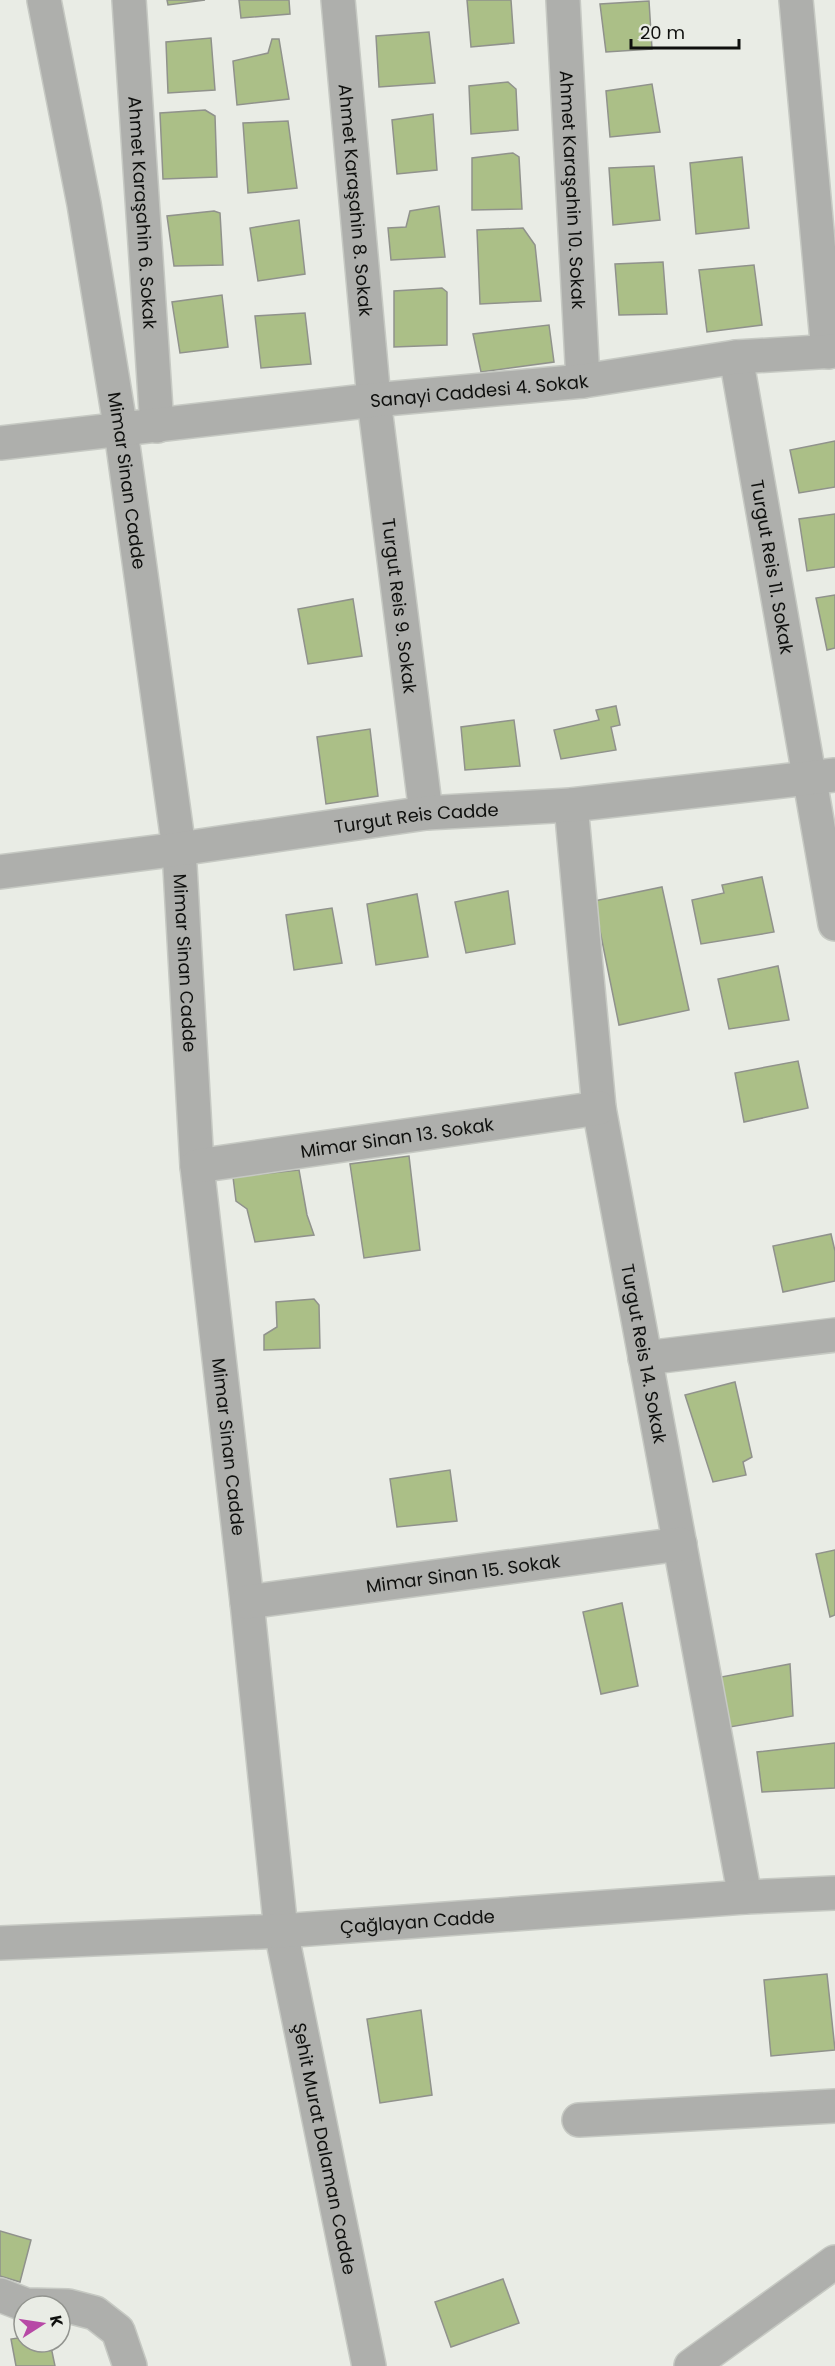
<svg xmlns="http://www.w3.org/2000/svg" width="835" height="2366" font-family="Poppins,sans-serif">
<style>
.building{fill:#abbf87;stroke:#90928c;stroke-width:1.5}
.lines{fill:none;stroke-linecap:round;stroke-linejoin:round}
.minor-casing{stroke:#c6c9c3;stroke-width:36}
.minor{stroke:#aeafac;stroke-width:33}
.labels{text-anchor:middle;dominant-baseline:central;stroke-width:4.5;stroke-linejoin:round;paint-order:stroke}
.street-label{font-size:18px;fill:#0f100e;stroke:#e9ece5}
</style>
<rect width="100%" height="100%" fill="#e9ece5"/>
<g class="building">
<path d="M167,0H205L168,5Z"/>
<path d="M239,0H289L290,14L241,18Z"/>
<path d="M467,0H511L514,43L471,47Z"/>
<path d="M649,1L652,49L606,52L600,4Z"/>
<path d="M429,32L435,83L379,87L376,36Z"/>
<path d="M211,38L215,90L168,93L166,42Z"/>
<path d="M272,39H279L289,99L237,105L233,61L268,53Z"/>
<path d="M508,82L516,89L518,130L471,134L469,86Z"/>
<path d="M652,84L660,132L610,137L606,91Z"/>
<path d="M205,110L215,116L217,177L163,179L160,113Z"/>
<path d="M433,114L437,170L397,174L392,120Z"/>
<path d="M288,121L297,188L248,193L243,123Z"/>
<path d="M513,153L519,157L522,209L472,210V158Z"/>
<path d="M742,157L749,228L696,234L690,163Z"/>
<path d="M654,166L660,220L613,225L609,168Z"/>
<path d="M439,206L445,257L391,260L388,228L406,227L410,211Z"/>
<path d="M214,211L220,213L223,265L174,266L167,216Z"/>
<path d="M299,220L305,274L258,281L250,228Z"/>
<path d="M523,228L535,245L541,301L480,304L477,230Z"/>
<path d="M663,262L667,314L619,315L615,264Z"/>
<path d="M754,265L762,325L707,332L699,270Z"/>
<path d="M442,288L447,292V345L394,347V291Z"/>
<path d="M222,295L228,347L180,353L172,302Z"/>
<path d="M305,313L311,364L261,368L255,316Z"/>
<path d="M549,325L554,362L481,372L473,334Z"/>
<path d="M835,441V487L799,493L790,450Z"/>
<path d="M835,514V567L807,571L799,519Z"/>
<path d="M835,595V648L827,650L816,598Z"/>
<path d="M353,599L362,656L308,664L298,609Z"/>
<path d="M616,706L620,725L611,727L616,750L561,759L554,730L599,720L596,710Z"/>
<path d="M514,720L520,766L465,770L461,727Z"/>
<path d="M370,729L378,796L326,804L317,737Z"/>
<path d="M762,877L774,932L701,944L692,900L724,893L722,885Z"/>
<path d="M662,887L689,1010L619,1025L594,901Z"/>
<path d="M508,891L515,944L466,953L455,902Z"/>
<path d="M417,894L428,957L376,965L367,904Z"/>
<path d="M332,908L342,963L294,970L286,915Z"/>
<path d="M778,966L789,1020L729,1029L718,979Z"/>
<path d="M798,1061L808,1108L744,1122L735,1073Z"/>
<path d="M409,1156L420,1250L364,1258L350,1164Z"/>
<path d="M299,1170L307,1215L314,1235L255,1242L247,1209L236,1201L233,1177Z"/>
<path d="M831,1234L835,1251V1281L783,1292L773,1246Z"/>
<path d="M314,1299L319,1305L320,1348L264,1350V1335L277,1327L276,1302Z"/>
<path d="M735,1382L752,1457L743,1462L746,1475L713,1482L685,1395Z"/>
<path d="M450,1470L457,1521L397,1527L390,1479Z"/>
<path d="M835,1550V1615L830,1617L816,1554Z"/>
<path d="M622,1603L638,1686L601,1694L583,1612Z"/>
<path d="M790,1664L793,1716L730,1727L721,1677Z"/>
<path d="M835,1743V1788L762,1792L757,1752Z"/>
<path d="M827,1974L835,2050L771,2056L764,1980Z"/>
<path d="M421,2010L432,2095L380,2103L367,2019Z"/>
<path d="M0,2231L31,2240L20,2282L0,2276Z"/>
<path d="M503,2279L519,2323L451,2347L435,2302Z"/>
<path d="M24,2337V2342H50L55,2366H16L11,2339Z"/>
</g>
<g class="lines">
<defs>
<g id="minor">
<path id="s1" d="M44,0L84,204L121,431L179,849L197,1166L247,1602L281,1931L369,2366"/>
<path id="s2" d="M129,0L157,426"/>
<path id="s3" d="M338,0L374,400L426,813"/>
<path id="s4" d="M563,0L583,381"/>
<path d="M796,0L828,352"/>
<path id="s5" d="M736,357L835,924"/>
<path id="s6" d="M0,443L374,400L583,381L736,357L835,351"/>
<path id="s7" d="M571,805L599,1108L745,1897"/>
<path id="s8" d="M0,872L179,849L426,813L571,805L835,775"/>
<path id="s9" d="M197,1166L599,1108"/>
<path d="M645,1358L835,1335"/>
<path id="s10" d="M247,1602L680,1544"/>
<path id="s11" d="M0,1943L281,1931L745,1897L835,1893"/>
<path d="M579,2120L835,2106"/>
<path d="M0,2295L26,2305L68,2306L95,2313L118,2331L130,2366"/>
<path d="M691,2366L835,2262"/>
</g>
</defs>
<use href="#minor" class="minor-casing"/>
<use href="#minor" class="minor"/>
</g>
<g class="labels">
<g class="street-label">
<text stroke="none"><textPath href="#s4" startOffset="190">Ahmet Karaşahin 10. Sokak</textPath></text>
<text stroke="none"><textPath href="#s3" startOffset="201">Ahmet Karaşahin 8. Sokak</textPath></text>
<text stroke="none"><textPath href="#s2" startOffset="213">Ahmet Karaşahin 6. Sokak</textPath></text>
<text stroke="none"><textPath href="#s6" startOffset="482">Sanayi Caddesi 4. Sokak</textPath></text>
<text stroke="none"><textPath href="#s1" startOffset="488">Mimar Sinan Cadde</textPath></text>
<text stroke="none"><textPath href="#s5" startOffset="213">Turgut Reis 11. Sokak</textPath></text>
<text stroke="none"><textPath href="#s3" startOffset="609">Turgut Reis 9. Sokak</textPath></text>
<text stroke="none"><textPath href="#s8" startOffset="420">Turgut Reis Cadde</textPath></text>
<text stroke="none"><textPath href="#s1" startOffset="974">Mimar Sinan Cadde</textPath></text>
<text stroke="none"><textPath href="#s9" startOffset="202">Mimar Sinan 13. Sokak</textPath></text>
<text stroke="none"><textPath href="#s7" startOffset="554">Turgut Reis 14. Sokak</textPath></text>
<text stroke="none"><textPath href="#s1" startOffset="1460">Mimar Sinan Cadde</textPath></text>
<text stroke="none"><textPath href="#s10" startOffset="218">Mimar Sinan 15. Sokak</textPath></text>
<text stroke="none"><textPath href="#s11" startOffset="418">Çağlayan Cadde</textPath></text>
<text stroke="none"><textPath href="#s1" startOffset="2169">Şehit Murat Dalaman Cadde</textPath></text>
</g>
</g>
<g transform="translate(42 2324) rotate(78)"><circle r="28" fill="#e9ece5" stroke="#92948f" stroke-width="1.5"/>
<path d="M0-4.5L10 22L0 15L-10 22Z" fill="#b749a6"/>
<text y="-9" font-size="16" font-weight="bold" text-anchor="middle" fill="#0f100e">K</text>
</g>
<path d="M631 39v9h108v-9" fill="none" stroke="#0f100e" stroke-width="3"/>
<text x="640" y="39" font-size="18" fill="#0f100e" stroke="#e9ece5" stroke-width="4.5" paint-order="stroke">20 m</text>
</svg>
